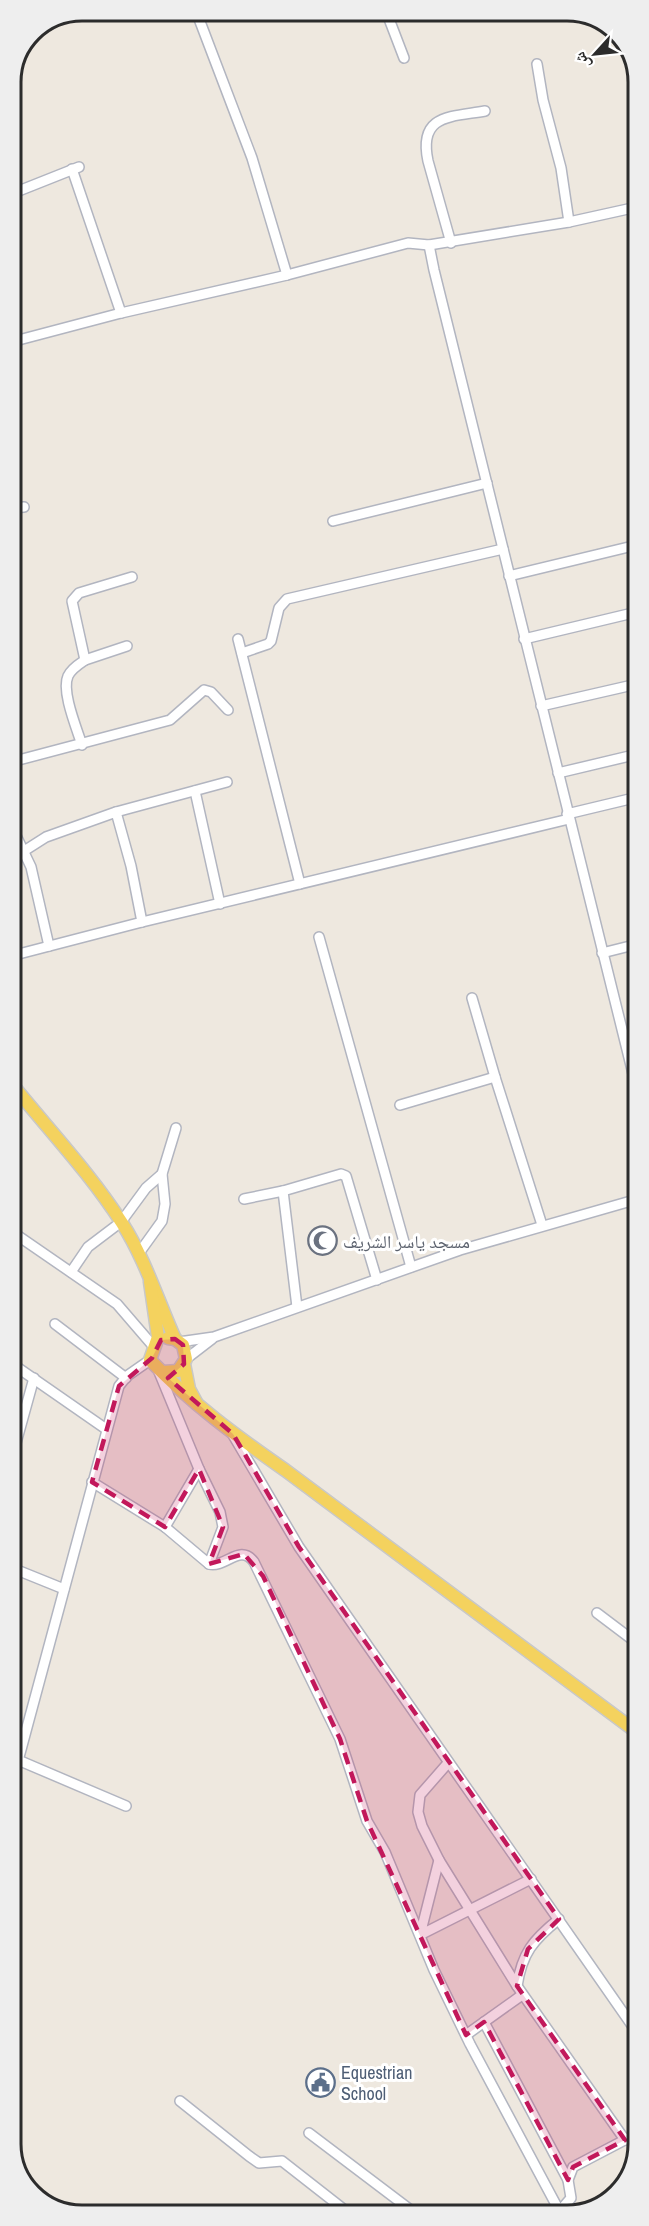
<svg xmlns="http://www.w3.org/2000/svg" width="649" height="2226" font-family="'Archivo Narrow','Noto Naskh Arabic',sans-serif">
<style>
.lines{fill:none;stroke-linecap:round;stroke-linejoin:round}
.minor-casing{stroke:#b2b5c0;stroke-width:12}
.major-casing{stroke:#c8c8c8;stroke-width:15}
.minor{stroke:#fff;stroke-width:9}
.major{stroke:#f4d25e;stroke-width:12}
.marked{fill:#c2185b;fill-opacity:0.2;stroke:#c2185b;stroke-width:4.5;stroke-dasharray:12 8;stroke-linejoin:round}
.labels{text-anchor:middle;dominant-baseline:central;stroke-width:6;stroke-linejoin:round;paint-order:stroke}
.worship-label{font-size:18px;fill:#5b616d;stroke:#fff;text-anchor:start}
.service-label{font-size:18px;fill:#4e5e75;stroke:#fff;text-anchor:start}
.rim{fill:none;stroke:#2c2c2c;stroke-width:3}
</style>
<rect width="100%" height="100%" fill="#eee8df"/>
<g class="lines">
<defs>
<g id="minor">
<path d="M196,11L252,158L287,275"/>
<path d="M386,11L404,58"/>
<path d="M489,13V11"/>
<path d="M537,64L543,100L561,168L569,222"/>
<path d="M72,169L121,313"/>
<path d="M11,194L79,167"/>
<path d="M637,207L569,222L429,245L434,270L638,1094"/>
<path d="M451,243L428,161C418,114 451,117 485,111"/>
<path d="M11,322L18,341"/>
<path d="M11,342L121,313L287,275L408,243L429,245"/>
<path d="M11,508L24,507"/>
<path d="M333,521L487,483"/>
<path d="M509,576L637,545"/>
<path d="M238,639L300,884"/>
<path d="M524,639L637,612"/>
<path d="M242,653L268,644L271,641L279,608L287,599L503,549"/>
<path d="M85,660L127,646"/>
<path d="M541,706L637,684"/>
<path d="M82,745C77,729 61,691 68,676C71,669 79,664 85,660L72,601L79,593L132,577"/>
<path d="M11,762L170,720L204,690L211,692L228,710"/>
<path d="M558,773L638,754"/>
<path d="M195,791L220,904"/>
<path d="M116,812L227,782"/>
<path d="M567,814L638,797"/>
<path d="M11,825L31,867L49,946"/>
<path d="M24,851L46,837L116,812L131,866L142,922"/>
<path d="M319,937L411,1267"/>
<path d="M602,953L638,944"/>
<path d="M11,956L142,922L569,819"/>
<path d="M472,998L495,1077"/>
<path d="M400,1105L495,1077L542,1225"/>
<path d="M244,1199L283,1191"/>
<path d="M11,1231L117,1304L154,1347"/>
<path d="M139,1253L162,1221L165,1204L162,1174L176,1128"/>
<path d="M71,1272L88,1247L121,1222L146,1188L162,1174"/>
<path d="M297,1307L283,1191L341,1174L346,1176L377,1280"/>
<path d="M55,1324L126,1378"/>
<path d="M179,1342L214,1337L460,1250L638,1199"/>
<path d="M186,1359L212,1339"/>
<path d="M11,1363L106,1429"/>
<path d="M159,1372L199,1469L220,1512L223,1527L209,1564"/>
<path d="M233,1435L299,1547L638,2034"/>
<path d="M11,1461L34,1378"/>
<path d="M92,1482L165,1527L209,1564C226,1568 240,1543 254,1562L340,1739L367,1821L385,1852L434,1970L470,2044L561,2214"/>
<path d="M165,1527L199,1469"/>
<path d="M12,1568L64,1589"/>
<path d="M597,1613L638,1644"/>
<path d="M18,1760L126,1806"/>
<path d="M448,1763L420,1795L418,1812L422,1826L439,1860L517,1986L625,2140"/>
<path d="M12,1783L119,1386L127,1376L150,1360"/>
<path d="M439,1860L420,1935L531,1879"/>
<path d="M517,1986C522,1953 533,1940 559,1919"/>
<path d="M484,2022L568,2180"/>
<path d="M466,2035L522,1995"/>
<path d="M180,2101L249,2156L259,2163L282,2161L351,2215"/>
<path d="M309,2133L416,2214"/>
<path d="M559,2212L571,2198L568,2180L573,2167L638,2133"/>
</g>
<g id="major">
<path d="M11,1083C48,1129 90,1173 122,1223C145,1259 158,1301 175,1339"/>
<path d="M150,1282L158,1337L150,1360C191,1403 236,1436 285,1470L638,1733"/>
<path d="M184,1364L189,1389L196,1402"/>
<path d="M163,1372L178,1371L186,1359L183,1345L175,1339L168,1338"/>
</g>
</defs>
<use href="#minor" class="minor-casing"/>
<use href="#major" class="major-casing"/>
<use href="#minor" class="minor"/>
<use href="#major" class="major"/>
</g>
<path class="marked" d="M175,1339L183,1345L184,1364L168,1378L233,1434L299,1547L559,1919L528,1949L517,1986L625,2140L573,2167L568,2180L484,2022L466,2035L367,1821L340,1739L263,1576L244,1554L209,1564L223,1527L199,1469L165,1527L92,1482L119,1386L152,1358L161,1340Z"/>
<defs>
<symbol id="mosque-ring" viewBox="-11 -11 22 22"><circle r="9.5" fill="#fff" stroke="#6b7280" stroke-width="1.5"/><path d="M3.5-4.9A6 6 0 1 0 3.5 4.9A5 5 0 1 1 3.5-4.9Z" fill="#6b7280"/></symbol>
<symbol id="civic-ring" viewBox="-11 -11 22 22"><circle r="9.5" fill="#fff" stroke="#5c6f8a" stroke-width="1.5"/><path d="M-.6-6.5H3V-4.5H.6V-3L4-1V1h2V6H-6V1h2V-1L-.6-3ZM-1.2 2.5V6h2.4V2.5Z" fill="#5c6f8a"/></symbol>
</defs>
<g fill-rule="evenodd">
<use href="#mosque-ring" x="306" y="1224" width="33" height="33"/>
<use href="#civic-ring" x="304" y="2066" width="33" height="33"/>
</g>
<g class="labels">
<g class="worship-label">
<text x="343" y="1241">مسجد ياسر الشريف</text>
</g>
<g class="service-label">
<text x="341" y="2072">Equestrian<tspan x="341" dy="21">School</tspan></text>
</g>
</g>
<path d="M0 0H649V2226H0ZM82 21H567A61 61 0 0 1 628 82V2144A61 61 0 0 1 567 2205H82A61 61 0 0 1 21 2144V82A61 61 0 0 1 82 21Z" fill="#eee" fill-rule="evenodd"/>
<path class="rim" d="M82 21H567A61 61 0 0 1 628 82V2144A61 61 0 0 1 567 2205H82A61 61 0 0 1 21 2144V82A61 61 0 0 1 82 21Z"/>
<g transform="translate(595 54) rotate(243)" stroke="#ffffff" stroke-width="4.5" paint-order="stroke">
<path d="M0-4.5L10 22L0 15L-10 22Z" fill="#2c2c2c"/>
<text y="-9" font-size="16" font-weight="bold" text-anchor="middle" fill="#2c2c2c">ش</text>
</g>
</svg>
